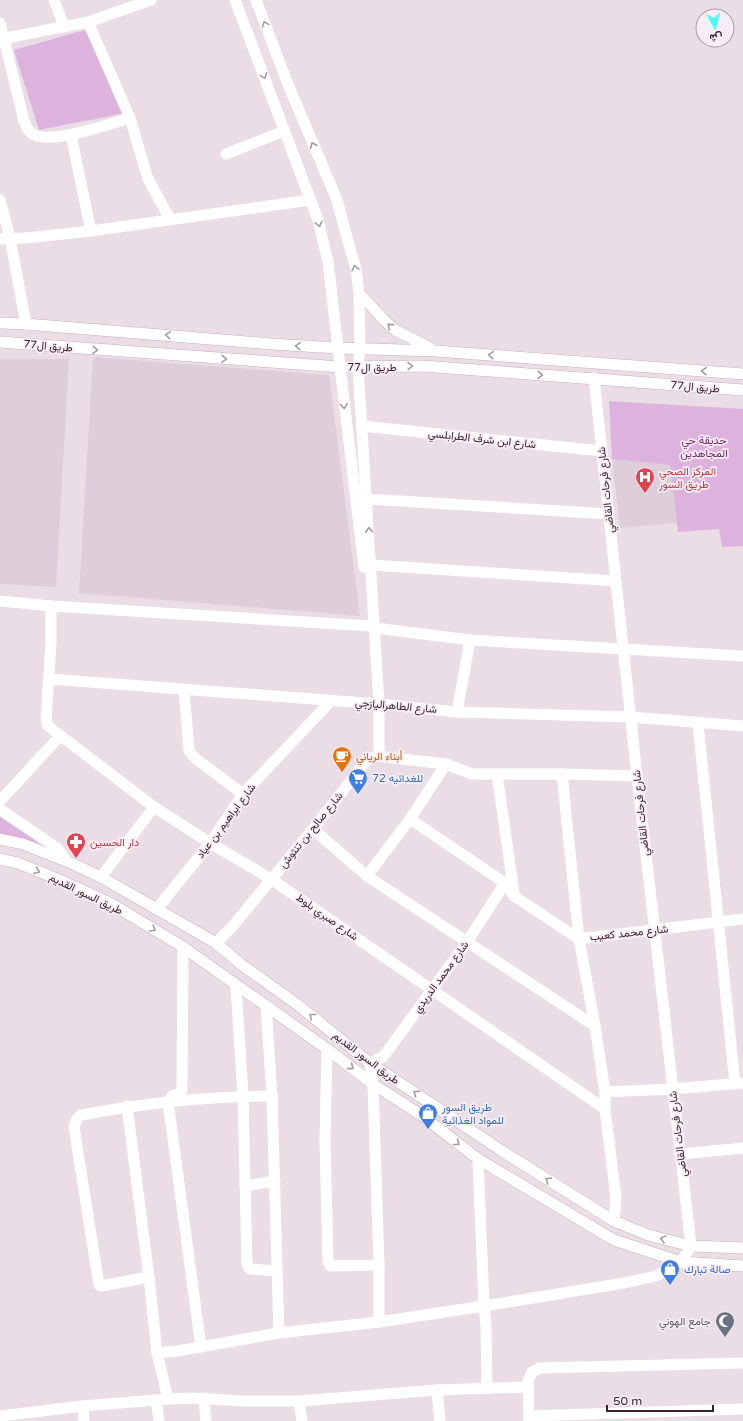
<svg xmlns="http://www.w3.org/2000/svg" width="743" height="1421" font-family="'Varela Round',Vazirmatn,sans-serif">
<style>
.built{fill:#deced9}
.green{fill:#ddb3dd}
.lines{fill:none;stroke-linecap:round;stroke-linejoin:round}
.secondary-casing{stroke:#cbafc0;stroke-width:12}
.minor{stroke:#fff;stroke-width:11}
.tertiary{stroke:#fff;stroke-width:11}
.secondary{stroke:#fff;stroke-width:11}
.oneway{stroke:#a69aa0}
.labels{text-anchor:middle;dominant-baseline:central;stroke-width:3.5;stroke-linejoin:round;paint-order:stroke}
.street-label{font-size:11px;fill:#3a1e2d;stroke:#f7edf4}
.park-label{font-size:11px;fill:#732569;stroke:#f7edf4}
.health-label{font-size:11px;fill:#be3a42;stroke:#f7edf4;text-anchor:start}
.food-label{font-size:11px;fill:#c56008;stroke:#f7edf4;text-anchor:start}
.shop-label{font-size:11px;fill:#366cbe;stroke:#f7edf4;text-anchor:start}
.worship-label{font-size:11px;fill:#5b616d;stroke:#f7edf4;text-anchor:end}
</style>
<rect width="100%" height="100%" fill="#eadde6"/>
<g class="built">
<path d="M93,357L329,375L360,616L79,593Z"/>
<path d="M0,359H69L56,587L0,584Z"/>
<path d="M612,459L670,465L677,523L620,528Z"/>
</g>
<g class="green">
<path d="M85,30L125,113L39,130L14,50Z"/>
<path d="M609,401L743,409V546L722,547L719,529L678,532L670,465L612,459Z"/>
<path d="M0,817L39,843L0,834Z"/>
</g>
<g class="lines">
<defs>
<g id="secondary">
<path d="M359,293L385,321L395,330L430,348"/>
<path d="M0,323L26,324L272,344L337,348L436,351L743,374"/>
<path d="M0,342L340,367L422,366L743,390"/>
<path d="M0,839L23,844L71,863L101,877L216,943L242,965L298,1005L370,1063L502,1151L614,1221L648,1235L691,1246L743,1248"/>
<path d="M0,859L18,863L62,881L110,903L183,947L327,1049L373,1084L424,1117L478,1159L614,1240L681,1262L743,1266"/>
</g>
</defs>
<use href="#secondary" class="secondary-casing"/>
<g class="minor">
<path d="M54,0L64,26"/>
<path d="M88,22L130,118L148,179L170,219"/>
<path d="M0,23L24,121C27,127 28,133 35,135C54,144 109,124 130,118"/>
<path d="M0,39L88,22L151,0"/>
<path d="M71,135L91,231"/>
<path d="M226,154L284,131"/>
<path d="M0,200L10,238L26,324"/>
<path d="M0,239L25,238L91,231L311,200"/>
<path d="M340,367L364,567"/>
<path d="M358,367L379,704V755"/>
<path d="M362,426L602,451"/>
<path d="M367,499L609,514"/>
<path d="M371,565L616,581"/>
<path d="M0,601L51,606L370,626L375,628L470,640L743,656"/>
<path d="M51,606V642L46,720L48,726L154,807L210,843L271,879L605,1109"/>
<path d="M50,679L379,704L457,712L631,717L743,726"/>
<path d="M184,690L189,751L195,758L243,794"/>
<path d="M457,712L470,640"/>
<path d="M698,723L735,1084"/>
<path d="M497,774L514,893"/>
<path d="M562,774L579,939L595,1026L605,1092V1109L616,1198L614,1221"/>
<path d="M0,801L60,736"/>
<path d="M0,809L57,848L67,861"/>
<path d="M410,819L505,883L514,896L579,939L743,919"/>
<path d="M313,829L367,876L595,1026"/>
<path d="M367,876L410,819L446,764"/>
<path d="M101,877L154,807"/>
<path d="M157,909L210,843L243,794L331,701"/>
<path d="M216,943L232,927L313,829L367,760L376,756L446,764L472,774H562L637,776"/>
<path d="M183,947L182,1090L181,1093L172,1096L168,1102L201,1347"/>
<path d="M236,986L243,1096L247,1262L248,1267L250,1269L277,1271"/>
<path d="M266,1006L272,1096L279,1333"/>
<path d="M327,1049L325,1141L328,1262L331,1266L379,1265"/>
<path d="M605,1092L673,1089L743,1083"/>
<path d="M127,1106L149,1277L157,1353L168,1399"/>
<path d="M680,1154L743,1148"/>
<path d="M478,1159L484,1306L486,1325L487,1389"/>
<path d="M245,1186L275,1181"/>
<path d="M149,1277L101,1286L99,1285L74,1127L77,1119L81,1115C144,1103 208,1096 272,1096"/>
<path d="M379,1322V1265L373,1084L370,1063L383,1057L467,942L505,883"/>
<path d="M157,1353L177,1351L279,1333L379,1322L484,1306L624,1283L656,1276L681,1262L691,1246L637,776L594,378"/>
<path d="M437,1390L440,1421"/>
<path d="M204,1398L206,1421"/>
<path d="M156,1400L159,1421"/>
<path d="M299,1401L302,1421"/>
<path d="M83,1406L84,1421"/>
<path d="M0,1416L83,1406L168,1399L192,1398L242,1401H299L437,1390L528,1387"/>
<path d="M529,1416L743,1409"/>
<path d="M529,1421L528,1381L532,1372L540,1368L743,1363"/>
</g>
<g class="tertiary">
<path d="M235,0L318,220L328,261L340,367"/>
<path d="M256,0L287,82L337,200L349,245L356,269L359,293L360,348L358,367"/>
</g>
<use href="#secondary" class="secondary"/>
</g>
<defs><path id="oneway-chevron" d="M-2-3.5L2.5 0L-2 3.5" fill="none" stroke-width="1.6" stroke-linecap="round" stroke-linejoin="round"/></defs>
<g class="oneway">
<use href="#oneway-chevron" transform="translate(265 24) rotate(-111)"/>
<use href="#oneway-chevron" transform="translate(264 76) rotate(70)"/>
<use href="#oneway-chevron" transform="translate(313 145) rotate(-113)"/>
<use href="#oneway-chevron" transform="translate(319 224) rotate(75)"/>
<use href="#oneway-chevron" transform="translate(355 268) rotate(-103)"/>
<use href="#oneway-chevron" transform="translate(390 326) rotate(-140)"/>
<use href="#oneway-chevron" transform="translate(168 335) rotate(-175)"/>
<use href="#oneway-chevron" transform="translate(298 346) rotate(-177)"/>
<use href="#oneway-chevron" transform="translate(95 350) rotate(3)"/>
<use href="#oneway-chevron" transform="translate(491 355) rotate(-175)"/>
<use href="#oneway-chevron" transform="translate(224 359) rotate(4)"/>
<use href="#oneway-chevron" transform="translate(410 366) rotate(-1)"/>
<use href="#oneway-chevron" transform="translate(704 371) rotate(-176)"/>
<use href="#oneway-chevron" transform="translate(540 375) rotate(4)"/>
<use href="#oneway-chevron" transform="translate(344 406) rotate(84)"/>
<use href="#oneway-chevron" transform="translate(369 530) rotate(-94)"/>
<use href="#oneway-chevron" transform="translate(37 871) rotate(22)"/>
<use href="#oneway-chevron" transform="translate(153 929) rotate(31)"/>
<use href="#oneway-chevron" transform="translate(312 1016) rotate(-141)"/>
<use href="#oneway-chevron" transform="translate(351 1067) rotate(37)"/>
<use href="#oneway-chevron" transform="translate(416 1093) rotate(-146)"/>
<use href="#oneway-chevron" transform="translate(457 1143) rotate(38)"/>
<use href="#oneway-chevron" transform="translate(548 1180) rotate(-148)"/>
<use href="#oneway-chevron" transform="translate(663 1239) rotate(-165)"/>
</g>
<defs>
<symbol id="hospital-pin" viewBox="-11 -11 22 30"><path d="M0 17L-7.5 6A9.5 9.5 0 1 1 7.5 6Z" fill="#e0444e" stroke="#f7edf4"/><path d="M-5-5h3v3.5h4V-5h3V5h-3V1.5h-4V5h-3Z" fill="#fff"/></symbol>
<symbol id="cafe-pin" viewBox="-11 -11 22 30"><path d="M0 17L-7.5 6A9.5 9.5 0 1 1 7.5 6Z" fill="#e8710a" stroke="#f7edf4"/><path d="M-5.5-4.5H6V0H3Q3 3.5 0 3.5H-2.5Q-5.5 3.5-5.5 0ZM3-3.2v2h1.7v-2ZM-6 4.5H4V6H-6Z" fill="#fff"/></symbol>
<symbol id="supermarket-pin" viewBox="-11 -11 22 30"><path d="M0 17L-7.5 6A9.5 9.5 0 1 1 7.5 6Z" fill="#3f7fe0" stroke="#f7edf4"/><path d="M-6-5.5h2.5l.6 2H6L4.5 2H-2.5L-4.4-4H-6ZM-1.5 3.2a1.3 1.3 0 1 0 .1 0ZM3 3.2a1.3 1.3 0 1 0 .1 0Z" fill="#fff"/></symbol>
<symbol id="pharmacy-pin" viewBox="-11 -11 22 30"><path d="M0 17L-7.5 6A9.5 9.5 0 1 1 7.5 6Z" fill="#e0444e" stroke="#f7edf4"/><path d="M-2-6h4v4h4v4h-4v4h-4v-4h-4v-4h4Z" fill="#fff"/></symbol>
<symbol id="shop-pin" viewBox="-11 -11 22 30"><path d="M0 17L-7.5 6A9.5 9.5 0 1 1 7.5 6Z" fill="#3f7fe0" stroke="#f7edf4"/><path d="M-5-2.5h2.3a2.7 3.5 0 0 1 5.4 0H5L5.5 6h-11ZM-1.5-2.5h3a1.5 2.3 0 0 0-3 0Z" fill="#fff"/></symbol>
<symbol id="mosque-pin" viewBox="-11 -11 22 30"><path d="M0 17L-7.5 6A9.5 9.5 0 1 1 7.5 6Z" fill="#6b7280" stroke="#f7edf4"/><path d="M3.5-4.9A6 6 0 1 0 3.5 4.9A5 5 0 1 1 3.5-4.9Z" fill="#fff"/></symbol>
</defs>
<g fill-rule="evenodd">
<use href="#hospital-pin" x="634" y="466" width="22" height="30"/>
<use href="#cafe-pin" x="331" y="745" width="22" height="30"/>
<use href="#supermarket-pin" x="347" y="767" width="22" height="30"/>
<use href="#pharmacy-pin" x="65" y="831" width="22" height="30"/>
<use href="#shop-pin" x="417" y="1102" width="22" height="30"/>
<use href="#shop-pin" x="659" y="1258" width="22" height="30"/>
<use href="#mosque-pin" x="714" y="1310" width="22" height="30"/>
</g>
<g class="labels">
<g class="street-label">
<text transform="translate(48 346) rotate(5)">طريق ال77</text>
<text x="372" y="367">طريق ال77</text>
<text transform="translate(695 387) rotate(5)">طريق ال77</text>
<text transform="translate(482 439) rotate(6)">شارع ابن شرف الطرابلسي</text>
<text transform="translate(606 490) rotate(-96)">شارع فرحات القاضي</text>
<text transform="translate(396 706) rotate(5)">شارع الطاهراليازجي</text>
<text transform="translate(641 813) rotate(-96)">شارع فرحات القاضي</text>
<text transform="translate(226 821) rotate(-53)">شارع ابراهيم بن عياد</text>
<text transform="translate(311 830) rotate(-51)">شارع صالح بن تنتوش</text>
<text transform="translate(86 894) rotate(26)">طريق السور القديم</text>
<text transform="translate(327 917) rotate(35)">شارع صبري بلوط</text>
<text transform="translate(629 933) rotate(-6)">شارع محمد كعيب</text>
<text transform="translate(441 977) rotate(-54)">شارع محمد الدريدي</text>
<text transform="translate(366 1058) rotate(37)">طريق السور القديم</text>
<text transform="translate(678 1134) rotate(-97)">شارع فرحات القاضي</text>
</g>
<g class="park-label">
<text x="704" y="440">حديقة حي<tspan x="704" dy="13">المجاهدين</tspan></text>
</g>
<g class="health-label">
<text x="659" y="471">المركز الصحي<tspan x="659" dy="13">طريق السور</tspan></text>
<text x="90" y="842">دار الحسين</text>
</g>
<g class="food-label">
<text x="356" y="756">أبناء الرياني</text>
</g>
<g class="shop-label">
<text x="372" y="778">72 للغدائيه</text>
<text x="442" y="1107">طريق السور<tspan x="442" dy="13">للمواد الغذائية</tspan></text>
<text x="684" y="1269">صالة تبارك</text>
</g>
<g class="worship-label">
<text x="711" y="1321">جامع الهوني</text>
</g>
</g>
<g transform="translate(715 28) rotate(173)"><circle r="19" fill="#f7edf4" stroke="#ab9aa4"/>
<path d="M0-3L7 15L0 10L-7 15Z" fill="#49fcfb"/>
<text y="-6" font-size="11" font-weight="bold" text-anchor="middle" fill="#3a1e2d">ش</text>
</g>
<path d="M607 1405v6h106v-6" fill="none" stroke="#3a1e2d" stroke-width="2"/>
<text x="613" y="1405" font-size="12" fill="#3a1e2d" stroke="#f7edf4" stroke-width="3" paint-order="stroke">50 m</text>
</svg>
